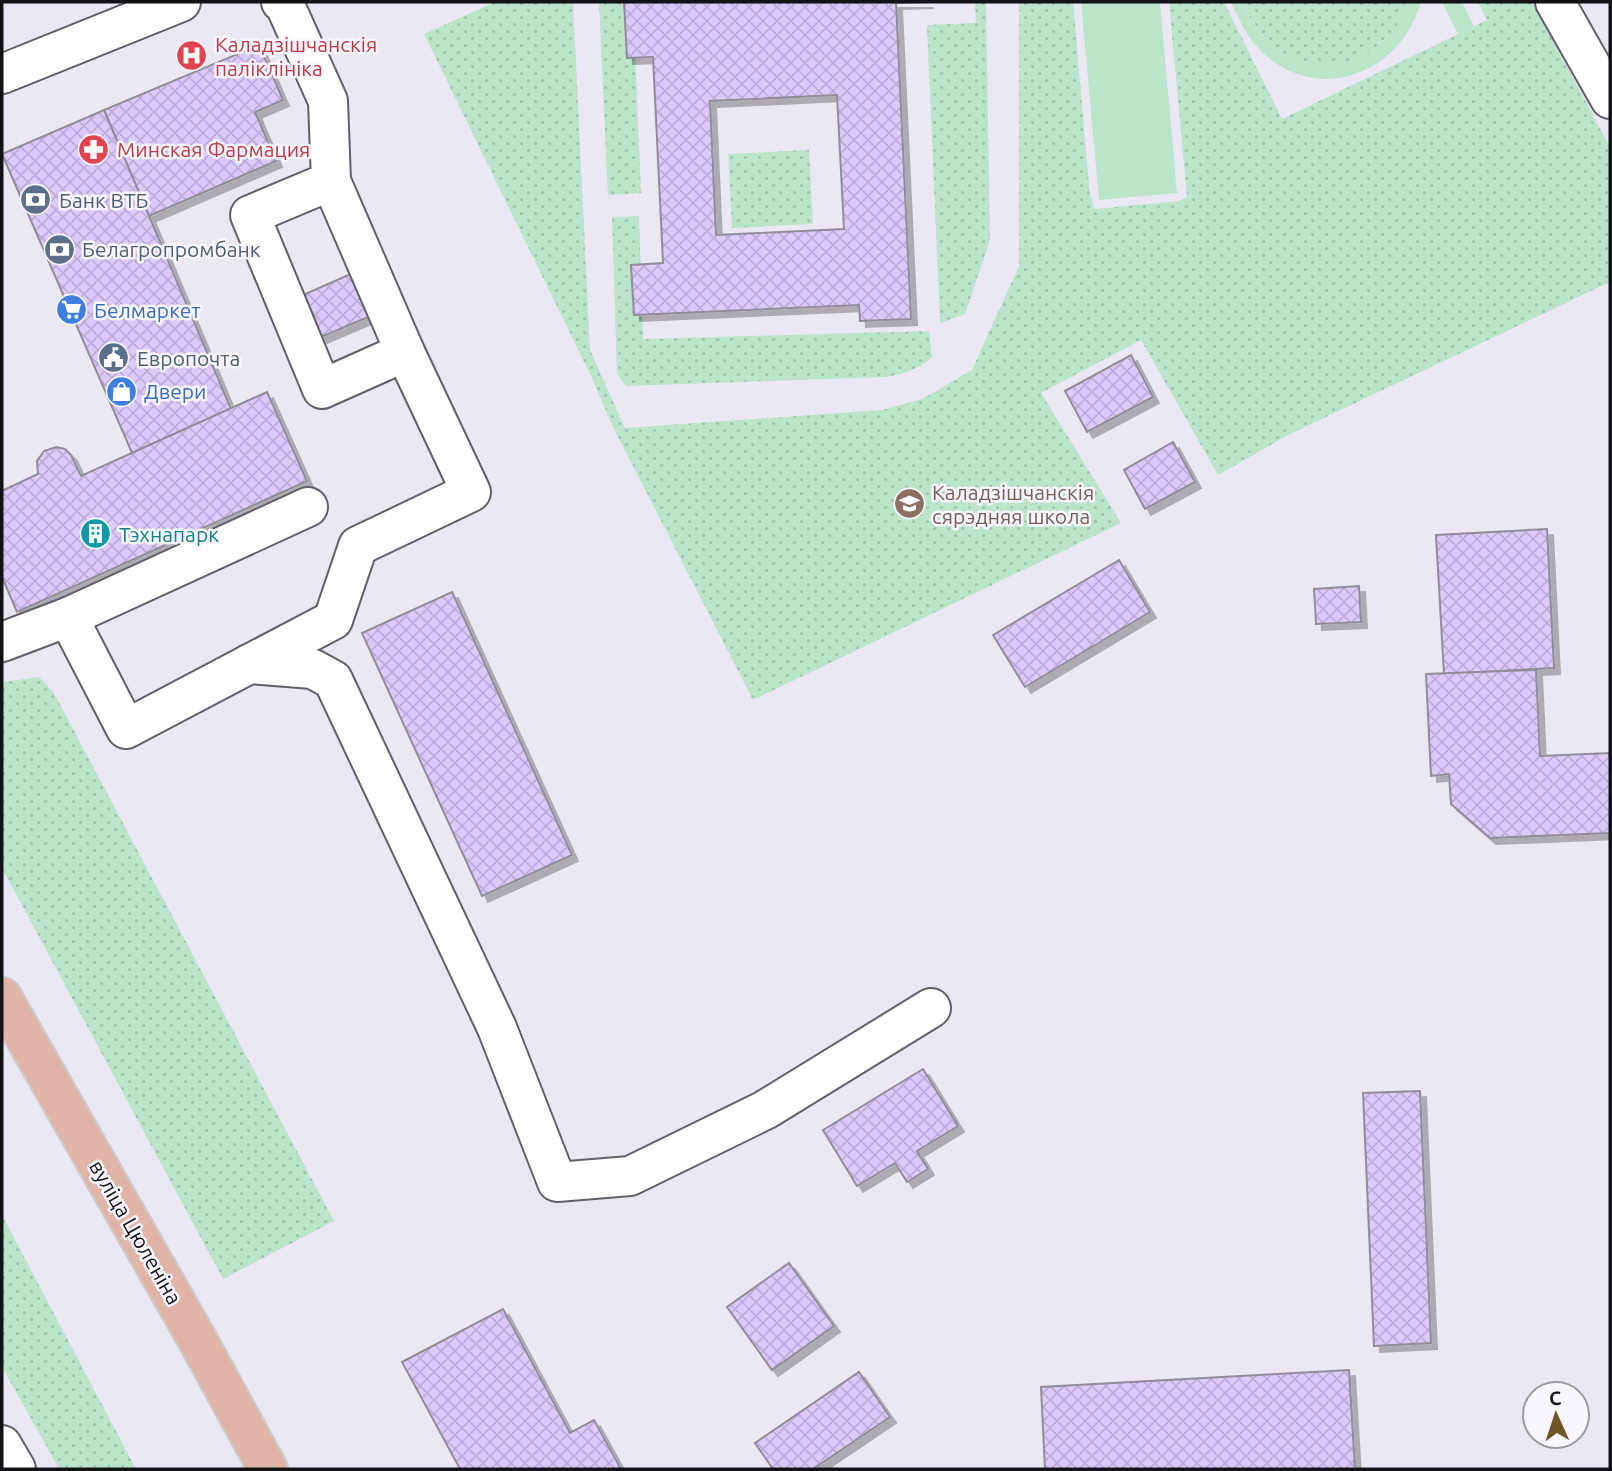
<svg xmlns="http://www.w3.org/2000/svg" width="1612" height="1471" font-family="Ubuntu,sans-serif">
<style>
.grass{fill:url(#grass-dots)}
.garden{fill:#bae5cb}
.building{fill:url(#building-cross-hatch);stroke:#908d97;stroke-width:2;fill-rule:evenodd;filter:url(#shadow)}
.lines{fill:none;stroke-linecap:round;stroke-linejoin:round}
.minor-casing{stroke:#625f68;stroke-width:42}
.major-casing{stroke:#cbcbcc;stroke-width:42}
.minor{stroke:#fff;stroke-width:38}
.major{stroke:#e0b4a6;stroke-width:38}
.labels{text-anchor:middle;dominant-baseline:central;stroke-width:5;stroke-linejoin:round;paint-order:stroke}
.health-label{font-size:21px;fill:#be3a42;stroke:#f9f6ff;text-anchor:start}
.service-label{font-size:21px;fill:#4e5e75;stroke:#f9f6ff;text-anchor:start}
.shop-label{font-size:21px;fill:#366cbe;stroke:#f9f6ff;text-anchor:start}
.education-label{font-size:21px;fill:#785e54;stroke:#f9f6ff;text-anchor:start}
.culture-label{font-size:21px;fill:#0d838f;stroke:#f9f6ff;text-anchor:start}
.street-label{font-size:21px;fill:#131216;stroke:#f9f6ff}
</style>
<defs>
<pattern id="grass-dots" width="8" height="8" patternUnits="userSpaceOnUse" patternTransform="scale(1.75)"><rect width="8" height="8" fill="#bae5cb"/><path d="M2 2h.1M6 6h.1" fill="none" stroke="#9fc3ae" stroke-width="1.8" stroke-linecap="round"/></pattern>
<pattern id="building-cross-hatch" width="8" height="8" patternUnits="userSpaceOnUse" patternTransform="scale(1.75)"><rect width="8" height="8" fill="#dccafe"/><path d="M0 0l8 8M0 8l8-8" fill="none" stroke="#bcacd9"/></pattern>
<filter id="shadow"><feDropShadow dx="6" dy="6" stdDeviation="0" flood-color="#0004"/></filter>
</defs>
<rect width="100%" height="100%" fill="#ece8f3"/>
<g class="grass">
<path d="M495,2H573L590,350L625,428L882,410L922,399L972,370L1019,266V2H1073L1090,195L1095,209L1179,201L1187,197L1169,2H1224L1282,119L1487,20L1478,2H1532L1610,147V282L1288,435L1218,475L1141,340L1041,393L1121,523L753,700L614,429L591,376L424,34Z"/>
<path d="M599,2H633L641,193L608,195Z"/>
<path d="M975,2H986L990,240L965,314L940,323L927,25L976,23Z"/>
<path d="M1240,2H1409C1391,55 1325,86 1277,49C1260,36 1251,19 1240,2Z"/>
<path d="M809,150L813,224L732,228L728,154Z"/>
<path d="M639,216L643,339L929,331L932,357C917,370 904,374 885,377L626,386L617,374L612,217Z"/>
<path d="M39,677L54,693L334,1221L223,1279L2,868V682Z"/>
<path d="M2,1215L136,1469H137H59L2,1367Z"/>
</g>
<g class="garden">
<path d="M1081,2H1160L1177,193L1099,200Z"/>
<path d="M1231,2H1240C1250,19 1260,36 1277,49C1325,86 1391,55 1409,2H1421C1400,76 1314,107 1258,48C1246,36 1238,17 1231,2Z"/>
<path d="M1442,2H1462L1474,26L1458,34Z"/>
</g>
<g class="building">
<path d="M624,2H928L896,3L911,319L860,321L859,305L634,315L631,265L663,263L653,57L627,58ZM837,95L844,229L716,235L710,101Z"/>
<path d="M259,45L283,100L255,112L276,161L149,216L104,110Z"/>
<path d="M104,110L231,409L132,453L2,154Z"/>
<path d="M355,272L373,315L321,337L303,295Z"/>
<path d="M1131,355L1153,397L1087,432L1065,391Z"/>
<path d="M267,392L307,481L17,612L2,577V491L38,474L37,461L44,451L56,447L65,449L71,455L81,476Z"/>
<path d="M1173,442L1195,482L1145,509L1124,470Z"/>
<path d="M1547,529L1554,668L1444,674L1436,535Z"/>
<path d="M1119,560L1150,612L1025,687L993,635Z"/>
<path d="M1359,586L1361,622L1316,624L1314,589Z"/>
<path d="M452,592L572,855L482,896L362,633Z"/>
<path d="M1536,670L1540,756L1610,753V833L1490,838L1451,804L1449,774L1431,776L1426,674Z"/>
<path d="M923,1069L958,1126L917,1151L928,1169L907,1182L895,1163L857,1186L823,1130Z"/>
<path d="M1420,1091L1431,1343L1374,1346L1363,1093Z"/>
<path d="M789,1263L834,1326L772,1370L727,1307Z"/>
<path d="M503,1309L570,1433L594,1420L621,1469H460L402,1362Z"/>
<path d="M1349,1370L1355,1469H1045L1041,1387Z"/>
<path d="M859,1372L890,1417L813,1469H773L755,1443Z"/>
</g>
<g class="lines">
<defs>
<g id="minor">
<path d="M281,2L284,3L328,101L331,181L250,215L322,389L405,352"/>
<path d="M1555,2L1610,99"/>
<path d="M2,74L181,2"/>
<path d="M68,617L308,507"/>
<path d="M2,642L68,617L126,729L333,620L358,546L471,492L405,352L331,181"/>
<path d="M249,664L313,669L333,680L497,1028L557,1182L630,1176L765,1110L931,1008"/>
<path d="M2,1445L16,1469"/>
</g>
<path id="major" d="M2,997L197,1339L268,1469"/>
</defs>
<use href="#minor" class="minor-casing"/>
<use href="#major" class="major-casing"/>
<use href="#minor" class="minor"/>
<use href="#major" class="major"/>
</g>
<defs>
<symbol id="hospital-disc" viewBox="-11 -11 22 22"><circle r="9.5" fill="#e0444e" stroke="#f9f6ff"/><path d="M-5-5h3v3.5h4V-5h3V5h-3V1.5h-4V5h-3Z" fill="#fff"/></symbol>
<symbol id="pharmacy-disc" viewBox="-11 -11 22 22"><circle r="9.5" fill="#e0444e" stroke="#f9f6ff"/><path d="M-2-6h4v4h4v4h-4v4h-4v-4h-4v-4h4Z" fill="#fff"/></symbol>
<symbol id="bank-disc" viewBox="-11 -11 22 22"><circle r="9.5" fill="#5c6f8a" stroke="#f9f6ff"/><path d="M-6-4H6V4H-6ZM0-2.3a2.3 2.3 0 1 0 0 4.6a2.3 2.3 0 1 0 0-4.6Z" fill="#fff"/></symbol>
<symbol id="supermarket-disc" viewBox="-11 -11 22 22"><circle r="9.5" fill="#3f7fe0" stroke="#f9f6ff"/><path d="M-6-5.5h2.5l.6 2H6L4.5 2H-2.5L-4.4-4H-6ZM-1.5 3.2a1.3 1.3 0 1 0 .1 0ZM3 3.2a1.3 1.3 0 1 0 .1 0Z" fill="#fff"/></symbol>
<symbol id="civic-disc" viewBox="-11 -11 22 22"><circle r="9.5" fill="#5c6f8a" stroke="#f9f6ff"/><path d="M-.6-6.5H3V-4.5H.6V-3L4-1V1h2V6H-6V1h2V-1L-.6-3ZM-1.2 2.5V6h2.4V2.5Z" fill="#fff"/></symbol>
<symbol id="shop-disc" viewBox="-11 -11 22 22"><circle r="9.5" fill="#3f7fe0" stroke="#f9f6ff"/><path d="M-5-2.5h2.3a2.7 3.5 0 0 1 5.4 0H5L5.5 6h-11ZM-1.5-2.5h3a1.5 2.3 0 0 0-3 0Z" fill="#fff"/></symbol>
<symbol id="school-disc" viewBox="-11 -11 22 22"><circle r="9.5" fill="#8d6e63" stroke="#f9f6ff"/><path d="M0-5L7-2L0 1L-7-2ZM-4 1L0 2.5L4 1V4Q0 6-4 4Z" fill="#fff"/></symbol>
<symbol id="building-disc" viewBox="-11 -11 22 22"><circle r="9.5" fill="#0f9aa8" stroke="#f9f6ff"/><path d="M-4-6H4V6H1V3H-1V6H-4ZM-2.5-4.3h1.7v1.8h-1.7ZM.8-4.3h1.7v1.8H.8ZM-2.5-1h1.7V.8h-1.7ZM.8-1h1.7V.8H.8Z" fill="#fff"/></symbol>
</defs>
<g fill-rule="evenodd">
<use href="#hospital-disc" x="174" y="38" width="35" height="35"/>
<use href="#pharmacy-disc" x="76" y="132" width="35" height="35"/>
<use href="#bank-disc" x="18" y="182" width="35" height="35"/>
<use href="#bank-disc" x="42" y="232" width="35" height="35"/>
<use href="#supermarket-disc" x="54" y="292" width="35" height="35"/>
<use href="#civic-disc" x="96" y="340" width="35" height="35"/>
<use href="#shop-disc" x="104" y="374" width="35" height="35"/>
<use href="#school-disc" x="892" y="486" width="35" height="35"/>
<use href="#building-disc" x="78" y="516" width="35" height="35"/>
</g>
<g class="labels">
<g class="health-label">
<text x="215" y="44">Каладзішчанскія<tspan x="215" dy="24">паліклініка</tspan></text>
<text x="117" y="149">Минская Фармация</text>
</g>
<g class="service-label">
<text x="59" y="200">Банк ВТБ</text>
<text x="82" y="249">Белагропромбанк</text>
<text x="137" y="358">Европочта</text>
</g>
<g class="shop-label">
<text x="94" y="310">Белмаркет</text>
<text x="144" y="391">Двери</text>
</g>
<g class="education-label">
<text x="932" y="492">Каладзішчанскія<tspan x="932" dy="24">сярэдняя школа</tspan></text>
</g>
<g class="culture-label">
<text x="119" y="534">Тэхнапарк</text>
</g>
<g class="street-label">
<text transform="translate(136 1232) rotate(60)">вуліца Цюленіна</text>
</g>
</g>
<rect width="1612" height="1471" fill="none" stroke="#131216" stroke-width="7"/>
<g transform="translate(1556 1415) rotate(357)"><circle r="33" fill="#f9f6ff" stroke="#9d9ba2" stroke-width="2"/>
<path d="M0-5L12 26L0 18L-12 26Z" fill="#6f5627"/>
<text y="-10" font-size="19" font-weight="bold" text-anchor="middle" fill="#131216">С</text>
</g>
</svg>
